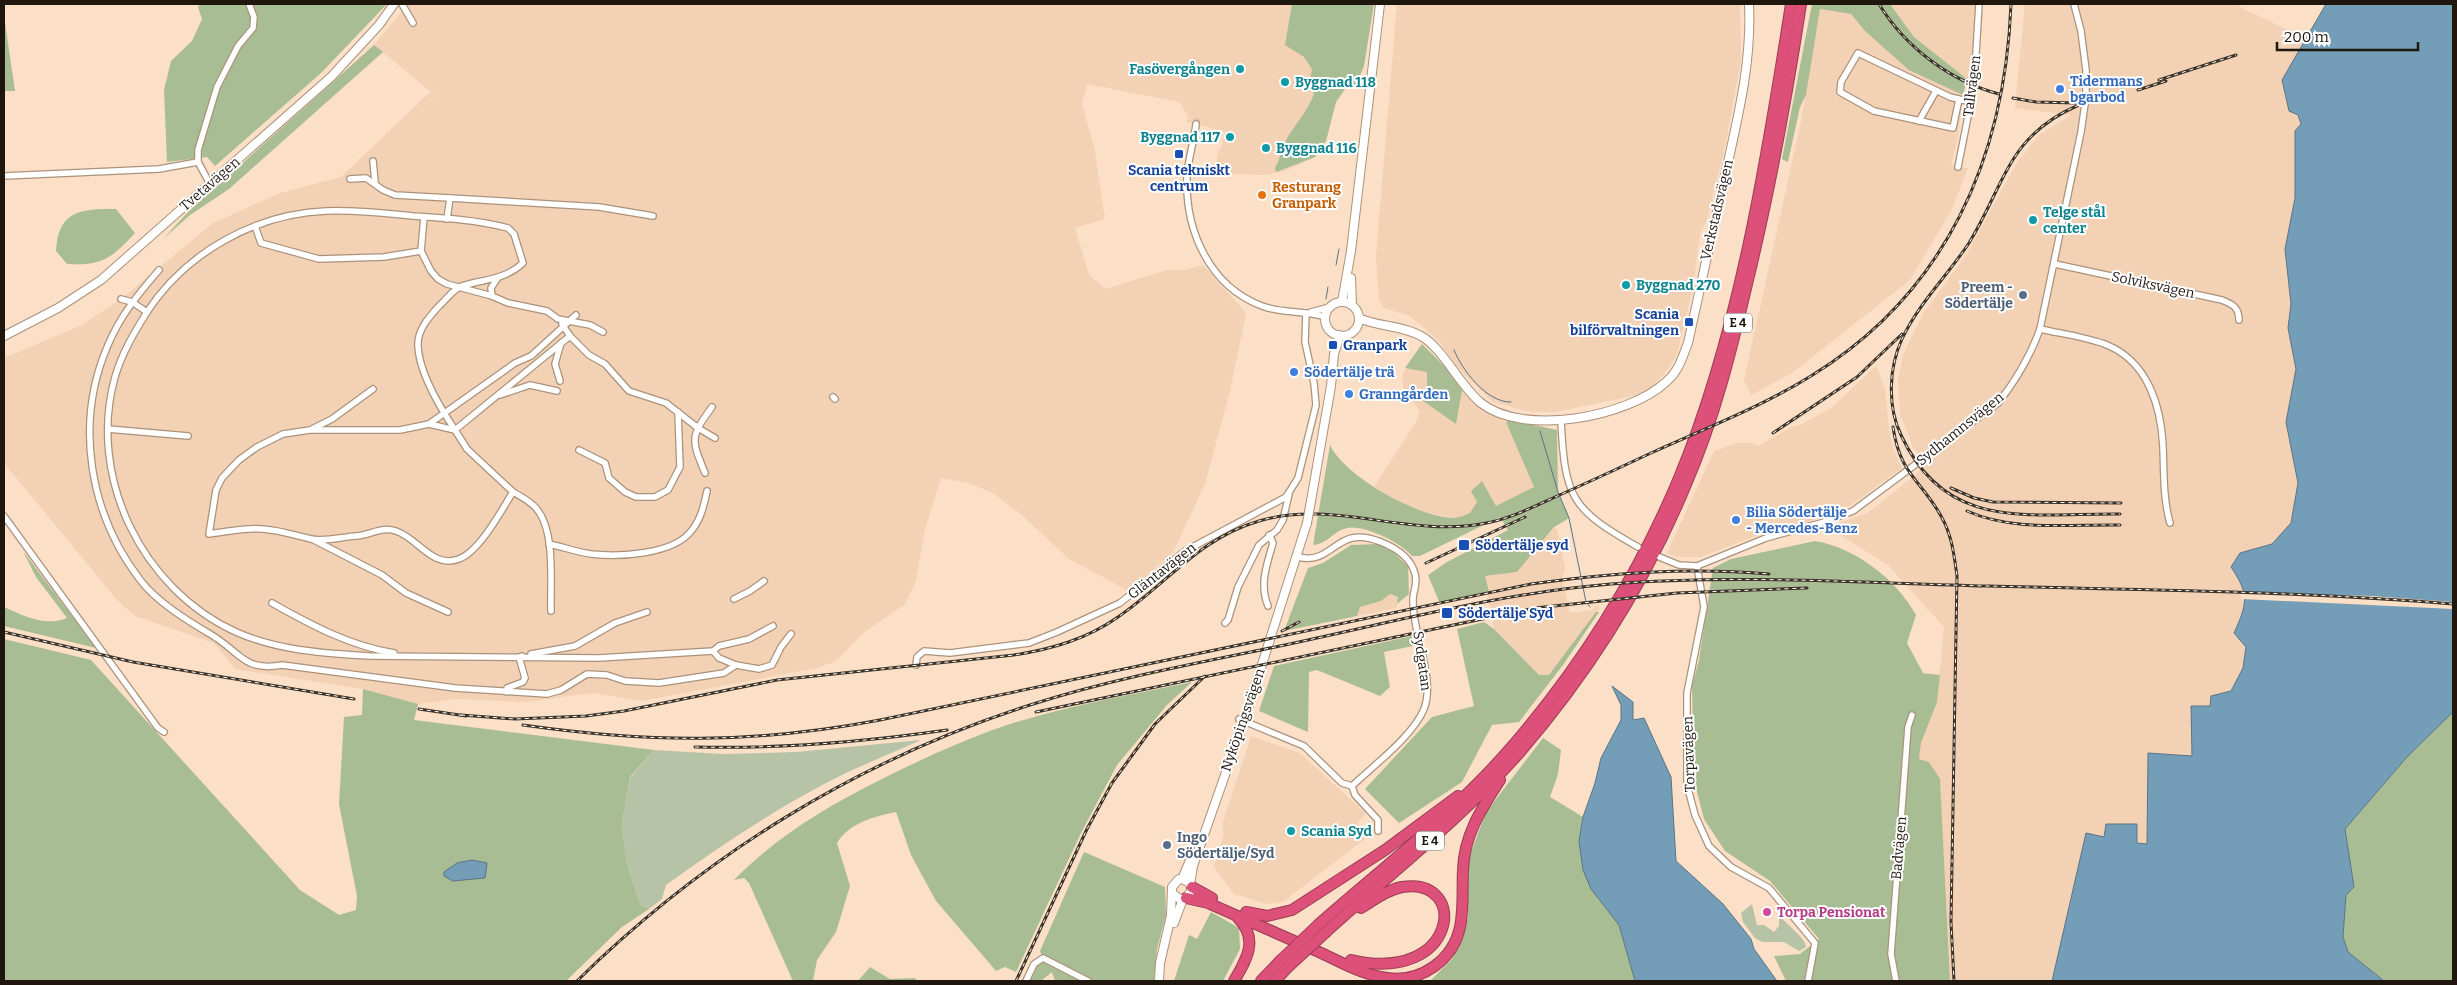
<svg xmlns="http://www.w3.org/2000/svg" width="2457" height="985" font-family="Bitter,serif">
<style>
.built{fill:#f2d1b4}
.green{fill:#b6c3a7}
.forest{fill:#a9bd94}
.water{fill:#749db8;stroke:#5a7485}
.pier{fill:#fbdfc6}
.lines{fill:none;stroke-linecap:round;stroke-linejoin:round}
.stream{stroke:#5a7485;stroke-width:1}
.minor-tunnel{stroke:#dac1aa;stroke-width:5.5;stroke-dasharray:5.5 3;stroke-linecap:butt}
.minor-casing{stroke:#ab927b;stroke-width:8}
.secondary-casing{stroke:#ab927b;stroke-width:10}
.motorway-casing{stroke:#9a3c53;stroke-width:12}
.minor{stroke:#fff;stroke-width:5.5}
.secondary{stroke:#fff;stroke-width:8}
.motorway{stroke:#dc5079;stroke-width:10}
.rail-casing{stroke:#3e3327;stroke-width:3}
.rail{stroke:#fff;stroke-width:1;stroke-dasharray:4;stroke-linecap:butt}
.secondary-bridge-casing{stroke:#ab927b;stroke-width:10;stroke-linecap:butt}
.motorway-bridge-casing{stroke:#9a3c53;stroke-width:12;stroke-linecap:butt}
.secondary-bridge{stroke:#fff;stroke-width:8}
.motorway-bridge{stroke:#dc5079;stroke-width:10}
.culture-dot{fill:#0f9aa8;stroke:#fff;stroke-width:2}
.shop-dot{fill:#3f7fe0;stroke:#fff;stroke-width:2}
.transit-dot{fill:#1a4fb4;stroke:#fff;stroke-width:2}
.food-dot{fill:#e8710a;stroke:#fff;stroke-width:2}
.service-dot{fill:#5c6f8a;stroke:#fff;stroke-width:2}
.hotel-dot{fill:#d1479c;stroke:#fff;stroke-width:2}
.labels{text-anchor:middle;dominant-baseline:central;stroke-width:4;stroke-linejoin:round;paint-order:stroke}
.shield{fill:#fff;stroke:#625c56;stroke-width:1}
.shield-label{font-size:12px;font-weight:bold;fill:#1f160d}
.culture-label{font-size:14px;font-weight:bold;fill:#0d838f;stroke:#fff;text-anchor:start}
.shop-label{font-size:14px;font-weight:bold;fill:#366cbe;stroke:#fff;text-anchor:start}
.street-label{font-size:14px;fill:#1f160d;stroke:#fff}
.transit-label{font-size:14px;font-weight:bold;fill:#164399;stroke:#fff;text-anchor:start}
.food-label{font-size:14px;font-weight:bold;fill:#c56008;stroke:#fff;text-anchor:start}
.service-label{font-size:14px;font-weight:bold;fill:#4e5e75;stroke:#fff;text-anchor:end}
.hotel-label{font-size:14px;font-weight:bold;fill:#b23c85;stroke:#fff;text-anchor:start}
</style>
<rect width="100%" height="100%" fill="#fbdfc6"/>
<g class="built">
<path d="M408,4H1348L1347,86L1336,102L1326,141L1315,157L1285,171L1265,175L1234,174L1221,171L1216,166L1218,149L1221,150L1225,131L1187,122L1188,115L1179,102L1087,84L1082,104L1094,146L1105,219L1075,228L1089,275L1105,289L1167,270H1185L1203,265L1246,313L1230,391L1205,484L1173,552L1129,591L1069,559L1024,517L993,493L968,483L941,478L925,529L916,581L905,604L863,633L836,661L817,668L641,701L593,693L525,702L456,699L418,704L363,689L235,669L214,643L135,616L118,601L4,463V358L80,326L121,299L213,223L280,193L341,177L430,92L441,100L374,45Z"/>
<path d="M1397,4H1740L1741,60L1725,147L1708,217L1700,234L1693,287L1677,354L1668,369L1652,387L1637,395L1556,412H1531L1493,402L1455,365L1439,341L1410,316L1384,308L1379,300L1376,256Z"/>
<path d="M1890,4H1976L1971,79H1967L1914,37Z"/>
<path d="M2025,4H2237L2245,10L2306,38L2282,80L2301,124L2295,132V198L2285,249L2291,304L2288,328L2296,369L2286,422L2298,483L2291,523L2272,544L2240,553L2241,582L2245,607L2234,633L2246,647L2243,668L2231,691L2211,696V706L2192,756L2148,753L2147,844L2137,843L2136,824L2104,837L2086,833L2052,981H1950L1940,779L1919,759L1921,743L1937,702L1944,627L1888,565L1827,527L1868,513L1927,465L1913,447L1900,414L1898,380L1903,355L1923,314L1966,255L2018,161L2039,135L2071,115L2015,108Z"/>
<path d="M1820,9L1851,14L1865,31L1963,95L1958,136L1951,166L1968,168L1951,211L1910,280L1792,373L1751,395L1744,380L1801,122Z"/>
<path d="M1422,344L1445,367L1475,404L1506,422L1535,487L1496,506L1477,502L1470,514L1456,518L1428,513L1400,503L1374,487L1418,419L1417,415L1420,411L1403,389V373Z"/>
<path d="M1876,366L1885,389L1889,430L1893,448L1902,468L1851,505L1818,519L1763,533L1701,557H1677L1667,553L1714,451L1737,443H1750L1758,446L1792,427L1802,424L1831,408Z"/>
<path d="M1553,528L1557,529L1565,567L1562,578L1570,613L1592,610L1596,605L1600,608L1550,675H1539L1494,629L1485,576L1517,572Z"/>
<path d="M1390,594L1398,597L1396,608L1357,616L1360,607L1381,601Z"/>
<path d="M1251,736L1300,753L1366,814L1357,823L1365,839L1283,902L1268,904L1234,894L1214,867L1224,834L1222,825Z"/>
</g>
<g class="green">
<path d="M921,740C897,751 872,761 848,772C784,803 723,844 666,885L662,899L649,909L640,904L626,861L622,823L630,778L654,750L723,754L796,752Z"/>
<path d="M1752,904L1757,925H1764L1774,932L1779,926V915C1786,924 1805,937 1806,947L1799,951L1784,942H1762L1755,938L1743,922L1741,913Z"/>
</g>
<g class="forest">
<path d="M200,4H387L321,73L215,166L207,157L167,162L164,90L171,61L192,41L202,19L198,7Z"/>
<path d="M1292,4H1374L1364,66L1355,88L1347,86L1336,102L1326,141L1315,157L1276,172L1275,168C1281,157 1283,145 1289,135C1298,121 1308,110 1314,94L1309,84L1312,69L1304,57L1285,45Z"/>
<path d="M1812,4H1890L1914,37L1967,79L1963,95L1909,70L1865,31L1851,14L1820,9L1806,95L1800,107L1788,162L1782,159Z"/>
<path d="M4,16L15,91H4Z"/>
<path d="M374,45L383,52L229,189L190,215L163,239L189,211Z"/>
<path d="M116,209L135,233C112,258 102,266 67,264L56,251C58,210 81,209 116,209Z"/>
<path d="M1422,344L1445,367L1462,390L1456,424L1423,401L1427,395V372L1405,368Z"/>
<path d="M1511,420L1557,430L1558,492L1569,518L1553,528L1517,572L1485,576L1489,592L1440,604L1428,575L1447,562L1508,530L1500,517L1420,556H1412C1402,543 1363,524 1347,528C1333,531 1328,544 1313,545L1330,445C1345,477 1419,518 1455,518C1460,517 1465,515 1470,513L1477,502L1471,491L1482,481L1496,506L1534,487L1506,422Z"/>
<path d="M1815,541C1856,548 1896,579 1916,615L1907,643L1923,673L1940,675L1937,702L1921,743L1919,759L1929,762L1940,779L1950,981H1786L1774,956L1800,954L1819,939L1770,881L1725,851L1704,819L1694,780L1692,686L1699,660L1713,568L1731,559Z"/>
<path d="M1377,544L1393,552L1408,566L1409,594L1397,604L1398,597L1390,594L1381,601L1360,607L1357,616L1284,631L1308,568L1323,563L1351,545Z"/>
<path d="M23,551L96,648L4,626V607C24,616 46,627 67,618L36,577Z"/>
<path d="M1596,612H1599L1563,665L1519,722L1492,725L1462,782L1399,823L1365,789L1432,717L1474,706L1457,629L1484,622L1494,629L1539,675H1549Z"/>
<path d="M1412,636L1413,646L1384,652L1390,687L1380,696L1317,670L1309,672L1308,732L1259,711L1274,666Z"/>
<path d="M4,639L91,660L300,890L339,915L356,910L357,896L339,804L344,717L362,715L363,689L418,704L414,720L654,750L630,777L622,823L626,861L640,904L649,909L622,927L566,981H4Z"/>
<path d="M1192,682L1167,705L1117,765L1081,833L1016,972L1005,967L996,971L936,901L911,855L896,812C875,816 849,823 837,843L850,886L836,932L817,960L813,981H793L749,883L744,878L734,880C778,836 821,810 876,782C918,761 960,741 1004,726C1065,706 1129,695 1192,682Z"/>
<path d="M2453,712V981H2384L2348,952L2343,937L2346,895L2354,887L2345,829L2407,757Z"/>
<path d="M1543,738L1561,750L1558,774L1550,797L1583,817L1579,841L1591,889L1619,925L1635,981H1430L1452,959L1462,940L1468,917L1467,875L1470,855L1486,812Z"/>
<path d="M1084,852L1165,887L1166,915L1157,949L1154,981H1055L1052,972L1041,981H1030L1038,965L1044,961L1040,951Z"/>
<path d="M1211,912L1239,928L1240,949L1223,981H1174L1189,935L1197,939Z"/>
<path d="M870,967L890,979L915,978L917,981H858Z"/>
</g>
<g class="water">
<path d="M2326,4H2453V712L2407,757L2345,829L2354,887L2346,895L2343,937L2348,952L2384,981H2052L2086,833L2104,837L2106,824H2137V843L2147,844L2148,753L2192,756L2191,706H2210L2211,696L2231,691L2243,668L2246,647L2234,633C2247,604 2250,595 2231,567L2240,553L2272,544L2291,523L2298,483L2286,422L2296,369L2288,328L2291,304L2285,249L2295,198V131L2301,124L2298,115L2289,111L2282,80Z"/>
<path d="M1612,686L1633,702V720L1644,718L1671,777L1676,861L1723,904L1751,939L1754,949L1777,981H1635L1619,925L1591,889L1583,870L1579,841L1583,817L1595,783L1601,758L1621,720V705Z"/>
<path d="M472,860L487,863L485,878L453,881L444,876V872L457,863Z"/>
</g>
<path class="pier" d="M2240,592L2372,596L2453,602V609L2241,599Z"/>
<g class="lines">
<g class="stream">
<path d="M1336,265L1339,249"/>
<path d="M1326,299L1328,287"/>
<path d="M1454,350C1462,370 1487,403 1511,402"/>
<path d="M1540,431L1558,492L1569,518L1586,602L1590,607"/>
</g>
<path class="minor-tunnel" d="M1196,124L1198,117"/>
<defs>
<g id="minor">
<path d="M402,4L413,23"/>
<path d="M1959,99L1953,128L1874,111L1840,92L1841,82L1858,53L1950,97L1971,102"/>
<path d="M1919,121L1936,91"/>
<path d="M1196,124C1194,142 1188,159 1187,177C1185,230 1209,286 1262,306C1283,314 1305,310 1325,317"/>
<path d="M373,161L375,182"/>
<path d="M1958,167L1974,86L1979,4"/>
<path d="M4,176L159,169L198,162"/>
<path d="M350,179L366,178L383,190L395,195L450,198"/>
<path d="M210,184L198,162V150L217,87L238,46L253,28L254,17L249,4"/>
<path d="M447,219L450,198L599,207L653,216"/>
<path d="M255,226L261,243L319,259L384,257L421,251L424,217"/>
<path d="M421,251L431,271L438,279L447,284L492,296L508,303L547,311L558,319L590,325L603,332"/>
<path d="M2055,264L2222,300C2232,304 2239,307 2239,320"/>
<path d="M159,270C139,293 120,316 108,345C74,423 89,514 141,581C157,602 188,621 210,634C241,652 243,672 282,665L455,688L547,694L561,690L587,674L607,675L625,681L659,683L724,673L736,665L759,669L772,665L781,647L791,634"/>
<path d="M492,296L491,288L497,279"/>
<path d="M121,299L132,302L147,312C134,333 122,353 115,377C87,477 142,589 236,632C279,651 324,653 369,656L599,658L713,651L719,646L749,639L773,626"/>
<path d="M147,312C186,253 254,214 326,211C355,210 384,213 413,216C445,218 477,220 508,228L514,234L523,263C505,280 484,279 462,286C454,288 446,300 439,306C429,317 417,330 418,346C419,372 441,409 455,430L429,424"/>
<path d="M1311,312L1330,307"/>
<path d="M562,324L570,336L589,355L605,364L629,391L666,403L698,428L715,438"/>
<path d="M2040,329C2062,334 2087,337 2107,345C2148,362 2161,406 2163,447C2164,472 2163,498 2170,523"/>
<path d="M570,336L455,430L467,449L513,492C501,511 480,551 459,559C432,569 418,538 396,531C381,526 371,535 356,536C342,537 324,542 311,539C294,535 279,530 262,529C246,527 226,532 209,534L216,490L222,478L239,460L257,447L283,434L310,430H400L429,424L515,363L531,356L576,315"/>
<path d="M560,381L555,364L561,343"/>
<path d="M500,395L530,385L557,391"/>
<path d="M833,397L835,399"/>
<path d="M1561,421C1565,498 1571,509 1638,547"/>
<path d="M108,429L188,436"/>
<path d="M312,429L332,419L373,389"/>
<path d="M579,450L605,463L609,478L625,492L636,497H655L668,490L680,467L678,412"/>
<path d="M705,473C691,439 690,437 712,407"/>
<path d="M513,492C520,496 530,501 536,508C556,531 550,582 551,611"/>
<path d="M4,516L158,728L164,732"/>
<path d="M314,540L382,575L406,593L448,612"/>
<path d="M549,544C563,547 577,552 591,554C619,557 674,555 692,530C701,519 704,505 707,491"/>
<path d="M1657,556L1679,565L1697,566L1766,538L1821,523L1853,511L1998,403C2017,379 2030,357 2040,329L2081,132L2086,97V70L2081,31L2074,4"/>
<path d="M1697,566L1704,607L1687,693V785L1695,815L1709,846L1731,867L1769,888L1815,943L1808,981"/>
<path d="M734,599L750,591L764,581"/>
<path d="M272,603C311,625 350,646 394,653"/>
<path d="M1268,606C1259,584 1267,564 1273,543L1269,535"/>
<path d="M1225,623L1228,620L1238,587L1259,545L1277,530L1283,520L1289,494"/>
<path d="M713,651L719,658L736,665"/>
<path d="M531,654L575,646L615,623L647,612"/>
<path d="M916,665L917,657L924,651L950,653L1029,643L1057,632L1120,603L1185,551L1286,497L1298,478L1316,405L1314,383L1305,342L1306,313"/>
<path d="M507,692V688L523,682L525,678L519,657L522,656"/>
<path d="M1239,719L1304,746L1342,783L1352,786C1374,765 1413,736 1424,709C1436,679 1412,633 1413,600C1413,591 1418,583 1415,574C1411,557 1396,548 1381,542C1335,523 1335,566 1298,557"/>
<path d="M1352,786L1355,795L1378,820V831"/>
<path d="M1026,981L1034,964L1043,958L1088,981"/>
<path d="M1896,981L1891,954L1908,727L1912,715"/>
</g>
<g id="secondary">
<path d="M1351,278L1352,305"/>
<path d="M1342,302L1351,251L1380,4"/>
<circle cx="1342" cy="319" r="17"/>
<path d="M1359,318C1378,327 1402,325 1421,336C1442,347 1460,386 1481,403C1524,437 1628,417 1666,382C1679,371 1682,358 1688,343C1700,289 1712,234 1724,180C1737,121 1752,64 1749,4"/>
<path d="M4,336L58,308L101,280L331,77L379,25L394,4"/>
<path d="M1311,501L1331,386L1334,354L1340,335"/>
<path d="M1182,879L1191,858"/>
<path d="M1190,884L1193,866L1244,721L1307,523"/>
<path d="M1174,923L1183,899"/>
<path d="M1159,981L1160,963L1171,916L1172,887L1179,879C1187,879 1191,883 1192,890L1186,898L1180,899L1173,894"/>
</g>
<g id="motorway">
<path d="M1192,887L1212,898"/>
<path d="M1186,898L1208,903C1245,919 1282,936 1319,952C1341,962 1363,975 1387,978C1421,983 1453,960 1460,927C1464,908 1462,888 1463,870C1464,835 1482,808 1500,780"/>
<path d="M1246,912L1267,916L1292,910L1385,850L1458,796"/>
<path d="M1319,924C1386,865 1457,811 1516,742C1583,663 1639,574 1679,478C1739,334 1767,158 1791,4"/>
<path d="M1326,932C1392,872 1461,819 1520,752C1589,672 1647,579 1687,482C1715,417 1732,348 1748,280C1770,189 1787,96 1801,4"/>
<path d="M1351,960C1458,985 1470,876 1402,887C1387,890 1374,900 1361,908"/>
<path d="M1234,981C1247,959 1259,939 1238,918"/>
<path d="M1261,981L1281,960"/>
<path d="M1275,981L1289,966"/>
</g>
</defs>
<use href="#minor" class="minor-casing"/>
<use href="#secondary" class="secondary-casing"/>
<use href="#motorway" class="motorway-casing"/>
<use href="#minor" class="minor"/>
<use href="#secondary" class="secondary"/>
<use href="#motorway" class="motorway"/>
<defs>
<g id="rail">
<path d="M1879,4C1905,47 1950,81 1999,94"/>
<path d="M2159,80L2236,55"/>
<path d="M2138,90L2166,81"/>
<path d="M2013,98L2036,102L2077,103"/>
<path d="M2079,105C2008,135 2005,184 1969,243C1948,275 1918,304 1902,339C1889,367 1887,406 1901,435C1946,533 2030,513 2120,514"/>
<path d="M1893,427C1900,475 1921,480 1941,516C1952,535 1954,555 1957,576L1951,922L1954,981"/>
<path d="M1773,433L1857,377L1902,334"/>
<path d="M1951,488L1974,498L1993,502L2121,503"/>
<path d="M1967,511C2014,532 2070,524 2120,525"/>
<path d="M1426,563L1525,517"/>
<path d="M1282,631L1299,622"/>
<path d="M4,632L133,662L354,699"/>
<path d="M419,709L466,716"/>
<path d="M1036,712L1535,608L1677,593L1807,588"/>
<path d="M461,715L515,719L586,716L624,711L777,680L1014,655C1052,649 1087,639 1118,617C1168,583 1198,539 1259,521C1333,499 1406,537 1481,524C1507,520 1531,508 1555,497C1587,483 1619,468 1651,453C1704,429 1761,407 1811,376C1946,293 2005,158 2011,4"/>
<path d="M523,725C650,743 753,744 880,720L1531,584C1610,573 1688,567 1769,574"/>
<path d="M695,747C780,749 863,742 947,730"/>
<path d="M577,981C705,855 858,760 1030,705C1111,679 1197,663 1280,646C1390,623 1500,593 1611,584C1736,574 1863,583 1988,586C2143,590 2299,591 2453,604"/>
<path d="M1016,981L1087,829L1112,783L1155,724L1205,676"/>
</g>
</defs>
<use href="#rail" class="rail-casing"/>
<use href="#rail" class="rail"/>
<defs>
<path id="secondary-bridge" d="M1307,523L1311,501"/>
<g id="motorway-bridge">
<path d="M1281,960L1319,924"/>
<path d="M1289,966L1326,932"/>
</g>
</defs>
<use href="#secondary-bridge" class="secondary-bridge-casing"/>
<use href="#motorway-bridge" class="motorway-bridge-casing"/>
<use href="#secondary-bridge" class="secondary-bridge"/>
<use href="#motorway-bridge" class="motorway-bridge"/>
</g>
<g class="culture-dot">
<circle cx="1240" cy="69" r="5"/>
<circle cx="1285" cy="82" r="5"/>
<circle cx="1230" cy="137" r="5"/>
<circle cx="1266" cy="148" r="5"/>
<circle cx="2033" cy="220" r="5"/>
<circle cx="1626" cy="285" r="5"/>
<circle cx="1291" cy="831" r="5"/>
</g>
<g class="shop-dot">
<circle cx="2060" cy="89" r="5"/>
<circle cx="1294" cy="372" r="5"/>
<circle cx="1349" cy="394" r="5"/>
<circle cx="1736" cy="520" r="5"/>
</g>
<g class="transit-dot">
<rect x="1174" y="149" width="10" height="10" rx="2.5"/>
<rect x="1684" y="317" width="10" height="10" rx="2.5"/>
<rect x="1328" y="340" width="10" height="10" rx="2.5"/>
<rect x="1458" y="539" width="12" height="12" rx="2.5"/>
<rect x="1441" y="607" width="12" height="12" rx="2.5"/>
</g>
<circle class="food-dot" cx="1262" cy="195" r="5"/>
<g class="service-dot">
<circle cx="2023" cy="295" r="5"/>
<circle cx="1167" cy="845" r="5"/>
</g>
<circle class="hotel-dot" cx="1767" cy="912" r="5"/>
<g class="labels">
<g class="shield">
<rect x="1724" y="313.5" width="28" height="19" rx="4"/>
<rect x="1416" y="831.5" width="28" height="19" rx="4"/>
</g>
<g class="shield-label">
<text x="1738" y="323">E 4</text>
<text x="1430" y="841">E 4</text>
</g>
<g class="culture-label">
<text x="1230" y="69" text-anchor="end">Fasövergången</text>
<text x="1295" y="82">Byggnad 118</text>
<text x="1220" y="137" text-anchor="end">Byggnad 117</text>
<text x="1276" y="148">Byggnad 116</text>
<text x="2043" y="212">Telge stål<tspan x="2043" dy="16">center</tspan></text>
<text x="1636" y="285">Byggnad 270</text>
<text x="1301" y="831">Scania Syd</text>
</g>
<g class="shop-label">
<text x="2070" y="81">Tidermans<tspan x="2070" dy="16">bgarbod</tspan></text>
<text x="1304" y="372">Södertälje trä</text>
<text x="1359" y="394">Granngården</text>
<text x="1746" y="512">Bilia Södertälje<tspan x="1746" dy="16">- Mercedes-Benz</tspan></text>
</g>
<g class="street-label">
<text transform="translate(1972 86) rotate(-83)">Tallvägen</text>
<text transform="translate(210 184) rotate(-41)">Tvetavägen</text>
<text transform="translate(1717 210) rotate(-77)">Verkstadsvägen</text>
<text transform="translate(2153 285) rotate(12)">Solviksvägen</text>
<text transform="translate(1960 429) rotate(-39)">Sydhamnsvägen</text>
<text transform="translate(1162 571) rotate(-38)">Gläntavägen</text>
<text transform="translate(1422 661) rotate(82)">Sydgatan</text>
<text transform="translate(1243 720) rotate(-71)">Nyköpingsvägen</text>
<text transform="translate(1689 754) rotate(-92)">Torpavägen</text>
<text transform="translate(1899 848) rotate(-85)">Badvägen</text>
</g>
<g class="transit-label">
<text x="1179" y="170" text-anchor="middle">Scania tekniskt<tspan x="1179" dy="16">centrum</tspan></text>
<text x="1679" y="314" text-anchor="end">Scania<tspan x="1679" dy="16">bilförvaltningen</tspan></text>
<text x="1343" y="345">Granpark</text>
<text x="1475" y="545">Södertälje syd</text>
<text x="1458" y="613">Södertälje Syd</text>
</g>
<g class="food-label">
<text x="1272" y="187">Resturang<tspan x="1272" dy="16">Granpark</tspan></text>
</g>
<g class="service-label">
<text x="2013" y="287">Preem -<tspan x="2013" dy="16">Södertälje</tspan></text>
<text x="1177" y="837" text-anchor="start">Ingo<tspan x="1177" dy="16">Södertälje/Syd</tspan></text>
</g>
<g class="hotel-label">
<text x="1777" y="912">Torpa Pensionat</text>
</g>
</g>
<rect width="2457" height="985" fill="none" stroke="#1f160d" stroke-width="10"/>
<path d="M2277 42v8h141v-8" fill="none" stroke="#1f160d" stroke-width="2.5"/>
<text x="2284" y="42" font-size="15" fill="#1f160d" stroke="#ffffff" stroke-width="4" paint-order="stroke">200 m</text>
</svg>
